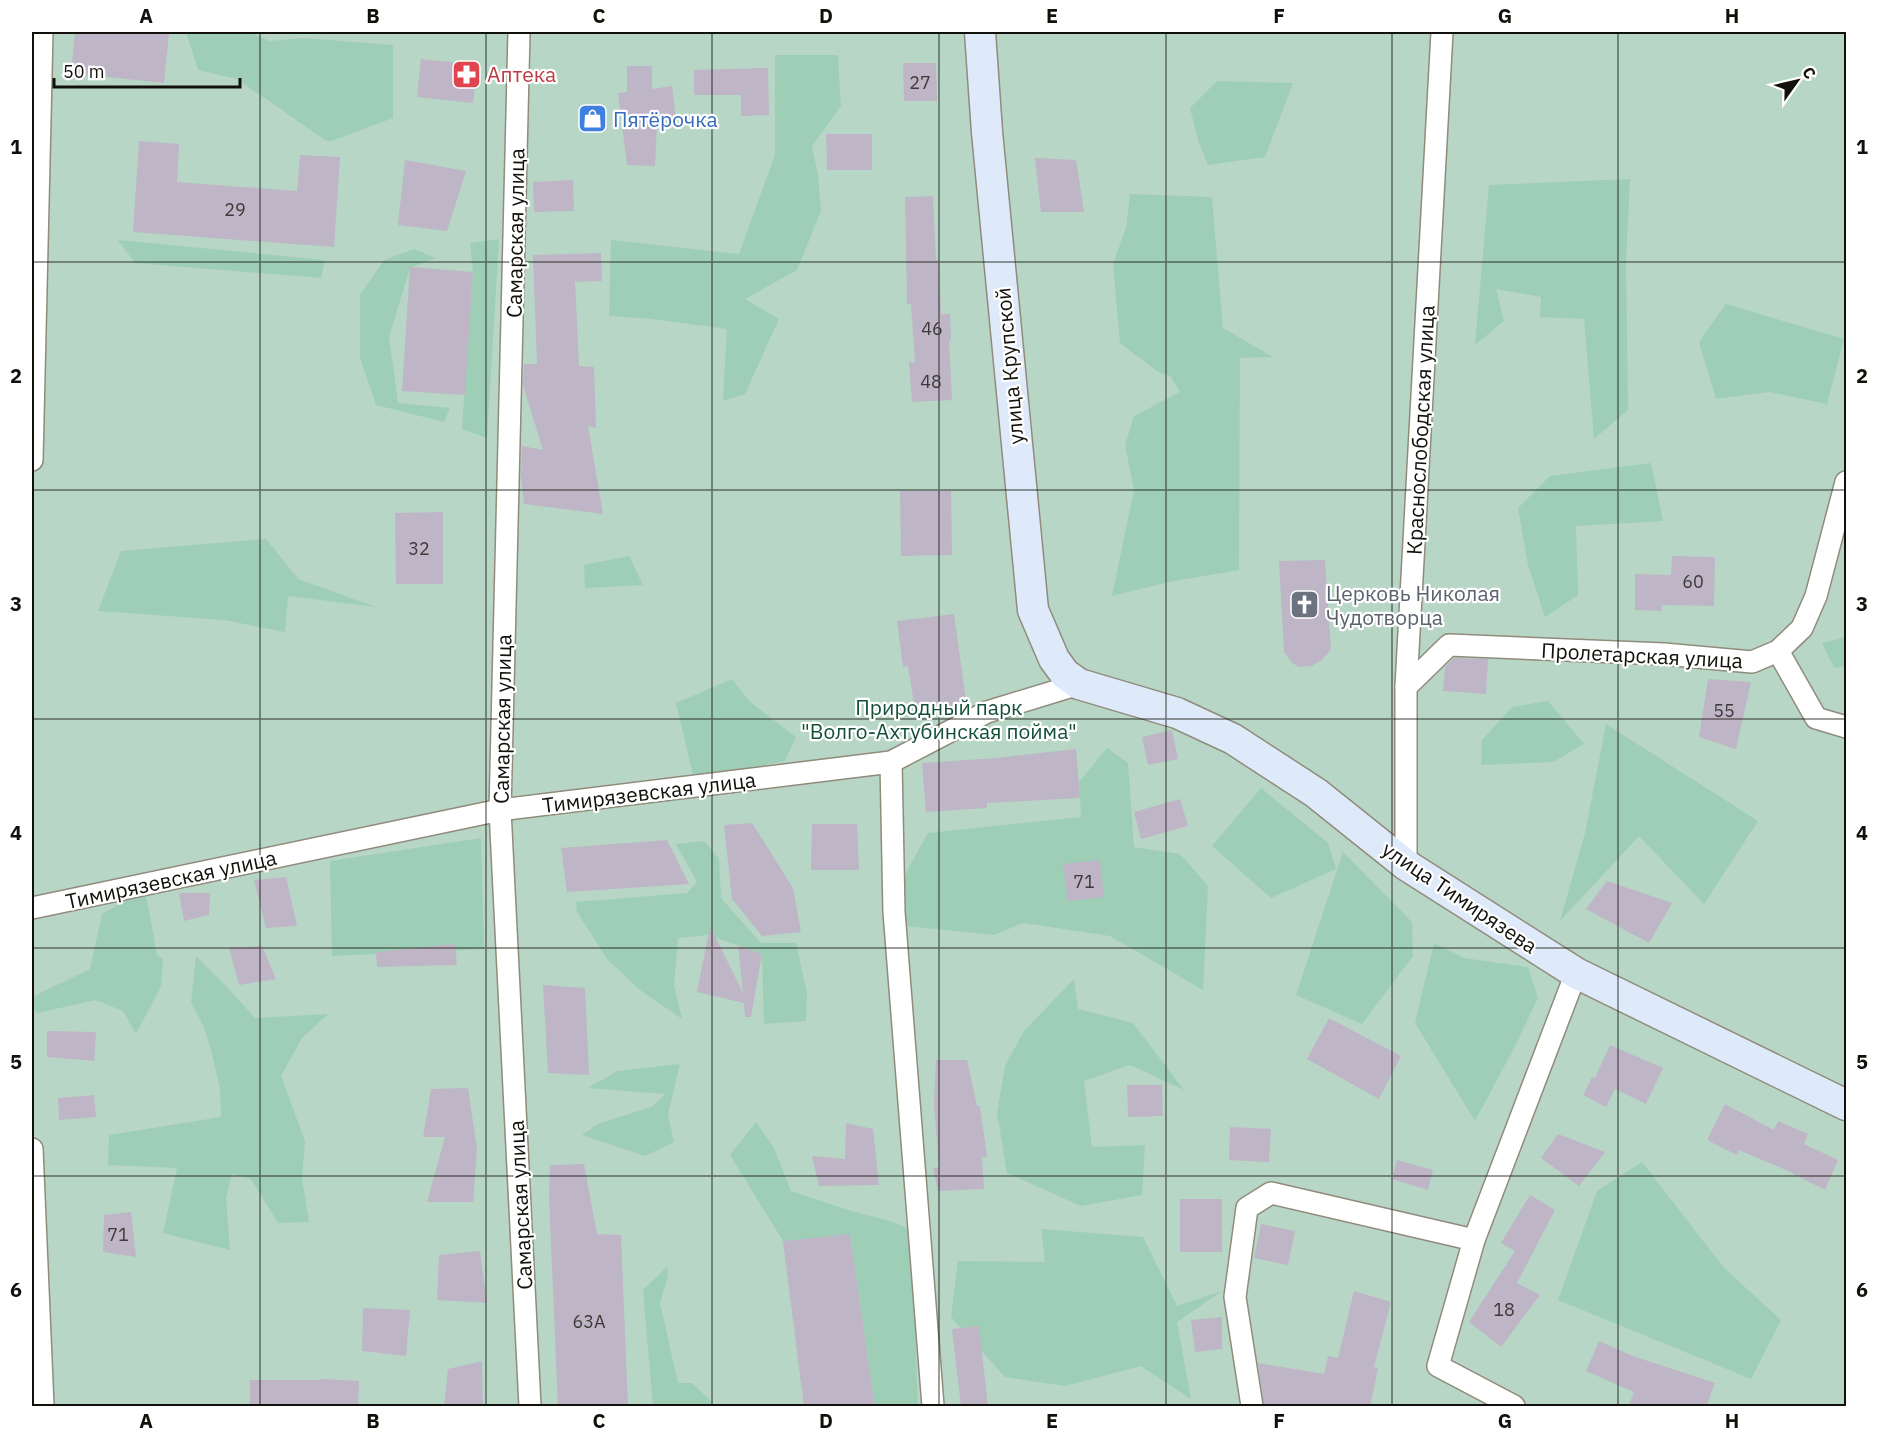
<svg xmlns="http://www.w3.org/2000/svg" width="1878" height="1438" font-family="'IBM Plex Sans',sans-serif">
<style>
.green{fill:#b7d6c6}
.forest{fill:#9fceb7}
.building{fill:#beb6c6}
.lines{fill:none;stroke-linecap:round;stroke-linejoin:round}
.street-casing{stroke:#918b7b;stroke-width:24}
.secondary-casing{stroke:#918b7b;stroke-width:33}
.street{stroke:#fff;stroke-width:21}
.secondary{stroke:#deeafa;stroke-width:30}
.grid{fill:none;stroke:#12100a;stroke-width:1.5;stroke-opacity:0.55}
.labels{text-anchor:middle;dominant-baseline:central;stroke-width:4.5;stroke-linejoin:round;paint-order:stroke}
.number-label{font-size:18px;fill:#3d3a39}
.health-label{font-size:21px;fill:#be3a42;stroke:#fff;text-anchor:start}
.shop-label{font-size:21px;fill:#366cbe;stroke:#fff;text-anchor:start}
.street-label{font-size:21px;fill:#12100a;stroke:#fff}
.worship-label{font-size:21px;fill:#5b616d;stroke:#fff;text-anchor:start}
.park-label{font-size:21px;fill:#124e38;stroke:#fff}
.neatline{fill:none;stroke:#12100a;stroke-width:2}
.grid-label{font-size:20px;text-anchor:middle;font-weight:bold;fill:#12100a}
</style>
<rect width="100%" height="100%" fill="#fefaef"/>
<rect class="green" x="32" y="32" width="1814" height="1374"/>
<g class="forest">
<path d="M186,32H248L270,41L303,38L393,45V118L328,142L237,79L198,70Z"/>
<path d="M775,55H838L841,106L812,146L818,175L821,211L797,270L745,299L779,319L745,394L723,401L727,329L651,319L609,316L611,240L739,254L775,155Z"/>
<path d="M1217,81L1293,83L1265,157L1208,165L1198,140L1190,108Z"/>
<path d="M1630,179L1626,261L1628,410L1594,439L1584,319L1540,317L1541,297L1496,289L1504,321L1475,345L1489,185Z"/>
<path d="M1130,194L1212,197L1223,328L1273,357L1240,358L1239,570L1169,582L1112,596L1134,490L1125,445L1134,416L1180,392L1170,376L1158,372L1120,343L1113,264L1126,228Z"/>
<path d="M499,239L487,438L462,429L473,272L470,243Z"/>
<path d="M118,240L325,260L321,278L135,263Z"/>
<path d="M414,249L436,258L410,268L389,337L398,403L450,408L444,422L376,405L360,358V295L384,260Z"/>
<path d="M1726,304L1844,339L1827,404L1769,392L1716,399L1699,342Z"/>
<path d="M1651,463L1663,521L1576,526L1578,595L1545,617L1528,565L1518,508L1550,476Z"/>
<path d="M266,539L298,579L376,607L288,596L285,632L224,620L98,611L121,551Z"/>
<path d="M629,556L643,585L585,588L584,565Z"/>
<path d="M1846,637V666L1834,668L1822,643Z"/>
<path d="M732,679L750,702L796,737L785,761L694,779L676,703Z"/>
<path d="M1548,701L1584,744L1553,762L1481,765L1482,740L1512,707Z"/>
<path d="M1606,724L1758,821L1704,904L1639,836L1560,921L1585,833Z"/>
<path d="M1107,748L1128,763L1134,847L1180,854L1208,886L1203,990L1110,936L1023,923L994,935L906,926L901,882L928,833L1081,817L1079,782Z"/>
<path d="M1261,788L1328,843L1336,869L1271,898L1212,846Z"/>
<path d="M481,838L484,949L332,956L330,861Z"/>
<path d="M704,841L719,859L721,898L761,943H796L807,993L806,1021L764,1024L762,954L708,935L678,938L674,985L682,1019L640,990L608,960L577,912L576,902L687,893L697,882L676,844Z"/>
<path d="M1343,852L1412,922L1413,956L1362,1024L1296,995Z"/>
<path d="M145,889L157,955L163,959L161,986L136,1034L123,1011L96,1000L37,1013L32,1007V997L90,969L102,914Z"/>
<path d="M1434,943L1464,958L1528,967L1538,998L1514,1048L1475,1121L1415,1023Z"/>
<path d="M196,956L228,988L255,1018L328,1014L302,1038L281,1076L305,1141L302,1179L309,1222L278,1223L251,1179L232,1174L226,1198L230,1250L163,1233L177,1168L108,1165L109,1135L221,1117L220,1089L212,1053L204,1027L191,1002Z"/>
<path d="M1074,979L1078,1009L1133,1023L1184,1090L1130,1065L1084,1081L1092,1147L1145,1145L1142,1195L1081,1206L1007,1173L997,1113L1005,1066L1024,1031Z"/>
<path d="M680,1064L668,1114L674,1142L645,1156L582,1135L598,1124L653,1106L665,1094L588,1088L617,1071Z"/>
<path d="M756,1122L774,1148L791,1191L848,1210L890,1221L911,1230L918,1406H875L850,1234L783,1241L730,1155Z"/>
<path d="M1642,1162L1724,1268L1781,1320L1751,1379L1558,1300L1597,1191Z"/>
<path d="M1041,1229L1143,1237L1177,1306L1222,1291L1177,1322L1191,1399L1141,1366L1065,1386L1005,1377L951,1317L958,1261L1045,1262Z"/>
<path d="M667,1267L668,1276L660,1303L678,1383H692L716,1406H653L643,1290Z"/>
</g>
<g class="building">
<path d="M75,32H150L169,34L164,83L71,73Z"/>
<path d="M421,59L477,65L473,103L417,97Z"/>
<path d="M903,63H936L937,101H904Z"/>
<path d="M627,66H652V89L672,86L676,120L657,122L655,166L627,165L618,93L627,92Z"/>
<path d="M768,68L769,115L741,116V95H694V70Z"/>
<path d="M826,134H872V170H827Z"/>
<path d="M139,141L179,144L177,182L297,191L300,155L340,157L334,247L133,232Z"/>
<path d="M1035,158L1076,160L1084,212H1041Z"/>
<path d="M405,160L466,171L447,231L398,225Z"/>
<path d="M573,180L574,211L534,212L533,182Z"/>
<path d="M933,196L936,260H939L941,314H950L951,340H949L952,400L912,402L909,362H915L911,304H907L905,197Z"/>
<path d="M601,253L602,281L575,282L579,366L594,367L596,428L588,426L603,514L524,504L521,476L522,446L543,450L523,385L524,364H537L533,255Z"/>
<path d="M410,267L473,272L465,395L402,391Z"/>
<path d="M900,491H951L952,555L901,556Z"/>
<path d="M443,512V584H396L395,513Z"/>
<path d="M1672,556L1715,557L1714,606L1662,605V611L1635,610V574L1671,575Z"/>
<path d="M1325,560L1331,649L1322,660L1312,666L1299,667L1292,663L1284,652L1279,561Z"/>
<path d="M954,614L967,708L916,717L908,666L903,667L897,621Z"/>
<path d="M1454,658L1488,659L1486,694L1443,691L1445,667Z"/>
<path d="M1708,679L1751,682L1736,749L1699,737Z"/>
<path d="M1172,730L1178,759L1148,765L1142,737Z"/>
<path d="M1076,749L1080,798L987,803V808L926,812L922,763L996,758Z"/>
<path d="M1180,799L1188,826L1141,839L1134,812Z"/>
<path d="M752,823L793,888L801,932L762,936L732,899L724,825Z"/>
<path d="M812,824H857L859,870H811Z"/>
<path d="M667,840L689,884L567,892L561,848Z"/>
<path d="M1100,860L1104,897L1068,901L1063,864Z"/>
<path d="M286,877L297,926L266,928L254,880Z"/>
<path d="M1607,881L1672,903L1649,943L1586,909Z"/>
<path d="M179,893H210L209,915L184,921Z"/>
<path d="M710,926L743,993L738,946L762,954L751,1017H745L744,1003L697,992Z"/>
<path d="M455,944L457,965L377,967L376,952Z"/>
<path d="M262,946L276,979L239,985L229,948Z"/>
<path d="M543,985L585,988L589,1075L548,1073Z"/>
<path d="M1329,1018L1401,1056L1379,1099L1307,1059Z"/>
<path d="M47,1031L96,1032L94,1061L47,1057Z"/>
<path d="M1610,1045L1663,1068L1646,1104L1615,1089L1606,1107L1583,1095L1592,1077L1595,1078Z"/>
<path d="M936,1060H967L977,1106H980L987,1157H982L984,1189L938,1191L933,1168L939,1167L934,1104Z"/>
<path d="M1127,1085H1162L1163,1116L1128,1117Z"/>
<path d="M468,1088L477,1149L473,1202H427L445,1137H423L431,1089Z"/>
<path d="M94,1095L96,1117L59,1120L58,1098Z"/>
<path d="M1725,1104L1774,1130L1778,1121L1808,1134L1804,1144L1838,1160L1825,1190L1793,1174V1173L1739,1150L1737,1155L1707,1140Z"/>
<path d="M846,1123L873,1129L879,1185L819,1186L812,1156L845,1159Z"/>
<path d="M1230,1127L1271,1129L1269,1162L1229,1160Z"/>
<path d="M1558,1134L1605,1152L1579,1186L1541,1158Z"/>
<path d="M1397,1160L1433,1170L1428,1190L1392,1179Z"/>
<path d="M584,1164L597,1234L621,1235L628,1407H558L549,1197L550,1165Z"/>
<path d="M1530,1195L1555,1210L1517,1283L1540,1295L1501,1347L1469,1322L1515,1251L1501,1243Z"/>
<rect x="1180" y="1199" width="42" height="53"/>
<path d="M131,1212L136,1257L103,1252L104,1215Z"/>
<path d="M1261,1224L1295,1231L1288,1265L1254,1258Z"/>
<path d="M850,1234L875,1407H804L783,1241Z"/>
<path d="M480,1251L487,1303L437,1300L439,1255Z"/>
<path d="M1354,1291L1391,1302L1374,1367L1378,1368L1370,1407H1264L1258,1363L1324,1374L1328,1356L1338,1358Z"/>
<path d="M363,1308L410,1310L406,1356L362,1351Z"/>
<path d="M1222,1317V1349L1195,1352L1191,1320Z"/>
<path d="M979,1326L988,1407H961L952,1329Z"/>
<path d="M1599,1341L1633,1356L1715,1383L1706,1407H1628L1634,1392L1586,1371Z"/>
<path d="M482,1361L483,1407H444L448,1369Z"/>
<path d="M320,1379L359,1381L358,1407H250V1380H320Z"/>
</g>
<g class="lines">
<defs>
<g id="street">
<path d="M519,32L500,810L530,1406"/>
<path d="M32,460L42,32"/>
<path d="M1778,651L1816,718L1846,727"/>
<path d="M1406,687L1449,645L1664,654L1752,662L1778,651L1802,628L1816,596L1846,482"/>
<path d="M891,762L894,912L933,1406"/>
<path d="M1406,865V687L1442,32"/>
<path d="M32,908L500,810L891,762L987,712L1079,684"/>
<path d="M32,1149L43,1406"/>
<path d="M1252,1406L1235,1297L1247,1208L1271,1193L1474,1240"/>
<path d="M1514,1406L1438,1366L1474,1240L1576,973"/>
</g>
<path id="secondary" d="M980,32L987,132L1033,610L1054,659L1065,674L1079,684L1177,713L1233,739L1316,793L1406,865L1576,973L1846,1105"/>
</defs>
<use href="#street" class="street-casing"/>
<use href="#secondary" class="secondary-casing"/>
<use href="#street" class="street"/>
<use href="#secondary" class="secondary"/>
</g>
<path class="grid" d="M260,32V1406M486,32V1406M712,32V1406M939,32V1406M1166,32V1406M1392,32V1406M1618,32V1406M32,262H1846M32,490H1846M32,719H1846M32,948H1846M32,1176H1846"/>
<defs>
<symbol id="pharmacy-square" viewBox="-11 -11 22 22"><rect x="-9" y="-9" width="18" height="18" rx="4" fill="#e0444e" stroke="#fff"/><path d="M-2-6h4v4h4v4h-4v4h-4v-4h-4v-4h4Z" fill="#fff"/></symbol>
<symbol id="shop-square" viewBox="-11 -11 22 22"><rect x="-9" y="-9" width="18" height="18" rx="4" fill="#3f7fe0" stroke="#fff"/><path d="M-5-2.5h2.3a2.7 3.5 0 0 1 5.4 0H5L5.5 6h-11ZM-1.5-2.5h3a1.5 2.3 0 0 0-3 0Z" fill="#fff"/></symbol>
<symbol id="church-square" viewBox="-11 -11 22 22"><rect x="-9" y="-9" width="18" height="18" rx="4" fill="#6b7280" stroke="#fff"/><path d="M-1.2-6h2.4v3.5h3.3v2.4h-3.3V6h-2.4V-.1h-3.3v-2.4h3.3Z" fill="#fff"/></symbol>
</defs>
<g fill-rule="evenodd">
<use href="#pharmacy-square" x="450" y="58" width="33" height="33"/>
<use href="#shop-square" x="576" y="102" width="33" height="33"/>
<use href="#church-square" x="1288" y="588" width="33" height="33"/>
</g>
<g class="labels">
<g class="number-label">
<text x="920" y="82">27</text>
<text x="235" y="209">29</text>
<text x="932" y="328">46</text>
<text x="931" y="381">48</text>
<text x="419" y="548">32</text>
<text x="1693" y="581">60</text>
<text x="1724" y="710">55</text>
<text x="1084" y="881">71</text>
<text x="118" y="1234">71</text>
<text x="1504" y="1309">18</text>
<text x="589" y="1321">63А</text>
</g>
<g class="health-label">
<text x="487" y="74">Аптека</text>
</g>
<g class="shop-label">
<text x="613" y="119">Пятёрочка</text>
</g>
<g class="street-label">
<text transform="translate(515 233) rotate(-89)">Самарская улица</text>
<text transform="translate(1009 366) rotate(-95)">улица Крупской</text>
<text transform="translate(1420 430) rotate(-87)">Краснослободская улица</text>
<text transform="translate(1642 655) rotate(3)">Пролетарская улица</text>
<text transform="translate(502 719) rotate(-89)">Самарская улица</text>
<text transform="translate(649 792) rotate(-7)">Тимирязевская улица</text>
<text transform="translate(171 879) rotate(-12)">Тимирязевская улица</text>
<text transform="translate(1460 897) rotate(34)">улица Тимирязева</text>
<text transform="translate(520 1205) rotate(-93)">Самарская улица</text>
</g>
<g class="worship-label">
<text x="1326" y="593">Церковь Николая<tspan x="1326" dy="24">Чудотворца</tspan></text>
</g>
<g class="park-label">
<text x="939" y="707">Природный парк<tspan x="939" dy="24">"Волго-Ахтубинская пойма"</tspan></text>
</g>
</g>
<rect width="1878" height="1438" fill="none" stroke="#ffffff" stroke-width="66"/>
<g transform="translate(1797 81) rotate(56)" stroke="#ffffff" stroke-width="4.5" paint-order="stroke">
<path d="M0-4.5L10 22L0 15L-10 22Z" fill="#12100a"/>
<text y="-9" font-size="16" font-weight="bold" text-anchor="middle" fill="#12100a">С</text>
</g>
<path d="M54 78v9h186v-9" fill="none" stroke="#12100a" stroke-width="3"/>
<text x="63" y="78" font-size="18" fill="#12100a" stroke="#ffffff" stroke-width="4.5" paint-order="stroke">50 m</text>
<rect x="33" y="33" width="1812" height="1372" class="neatline"/>
<g class="grid-label">
<text x="146" y="23">A</text>
<text x="373" y="23">B</text>
<text x="599" y="23">C</text>
<text x="826" y="23">D</text>
<text x="1052" y="23">E</text>
<text x="1279" y="23">F</text>
<text x="1505" y="23">G</text>
<text x="1732" y="23">H</text>
<text x="16" y="154">1</text>
<text x="1862" y="154">1</text>
<text x="16" y="383">2</text>
<text x="1862" y="383">2</text>
<text x="16" y="611">3</text>
<text x="1862" y="611">3</text>
<text x="16" y="840">4</text>
<text x="1862" y="840">4</text>
<text x="16" y="1069">5</text>
<text x="1862" y="1069">5</text>
<text x="16" y="1297">6</text>
<text x="1862" y="1297">6</text>
<text x="146" y="1428">A</text>
<text x="373" y="1428">B</text>
<text x="599" y="1428">C</text>
<text x="826" y="1428">D</text>
<text x="1052" y="1428">E</text>
<text x="1279" y="1428">F</text>
<text x="1505" y="1428">G</text>
<text x="1732" y="1428">H</text>
</g>
</svg>
